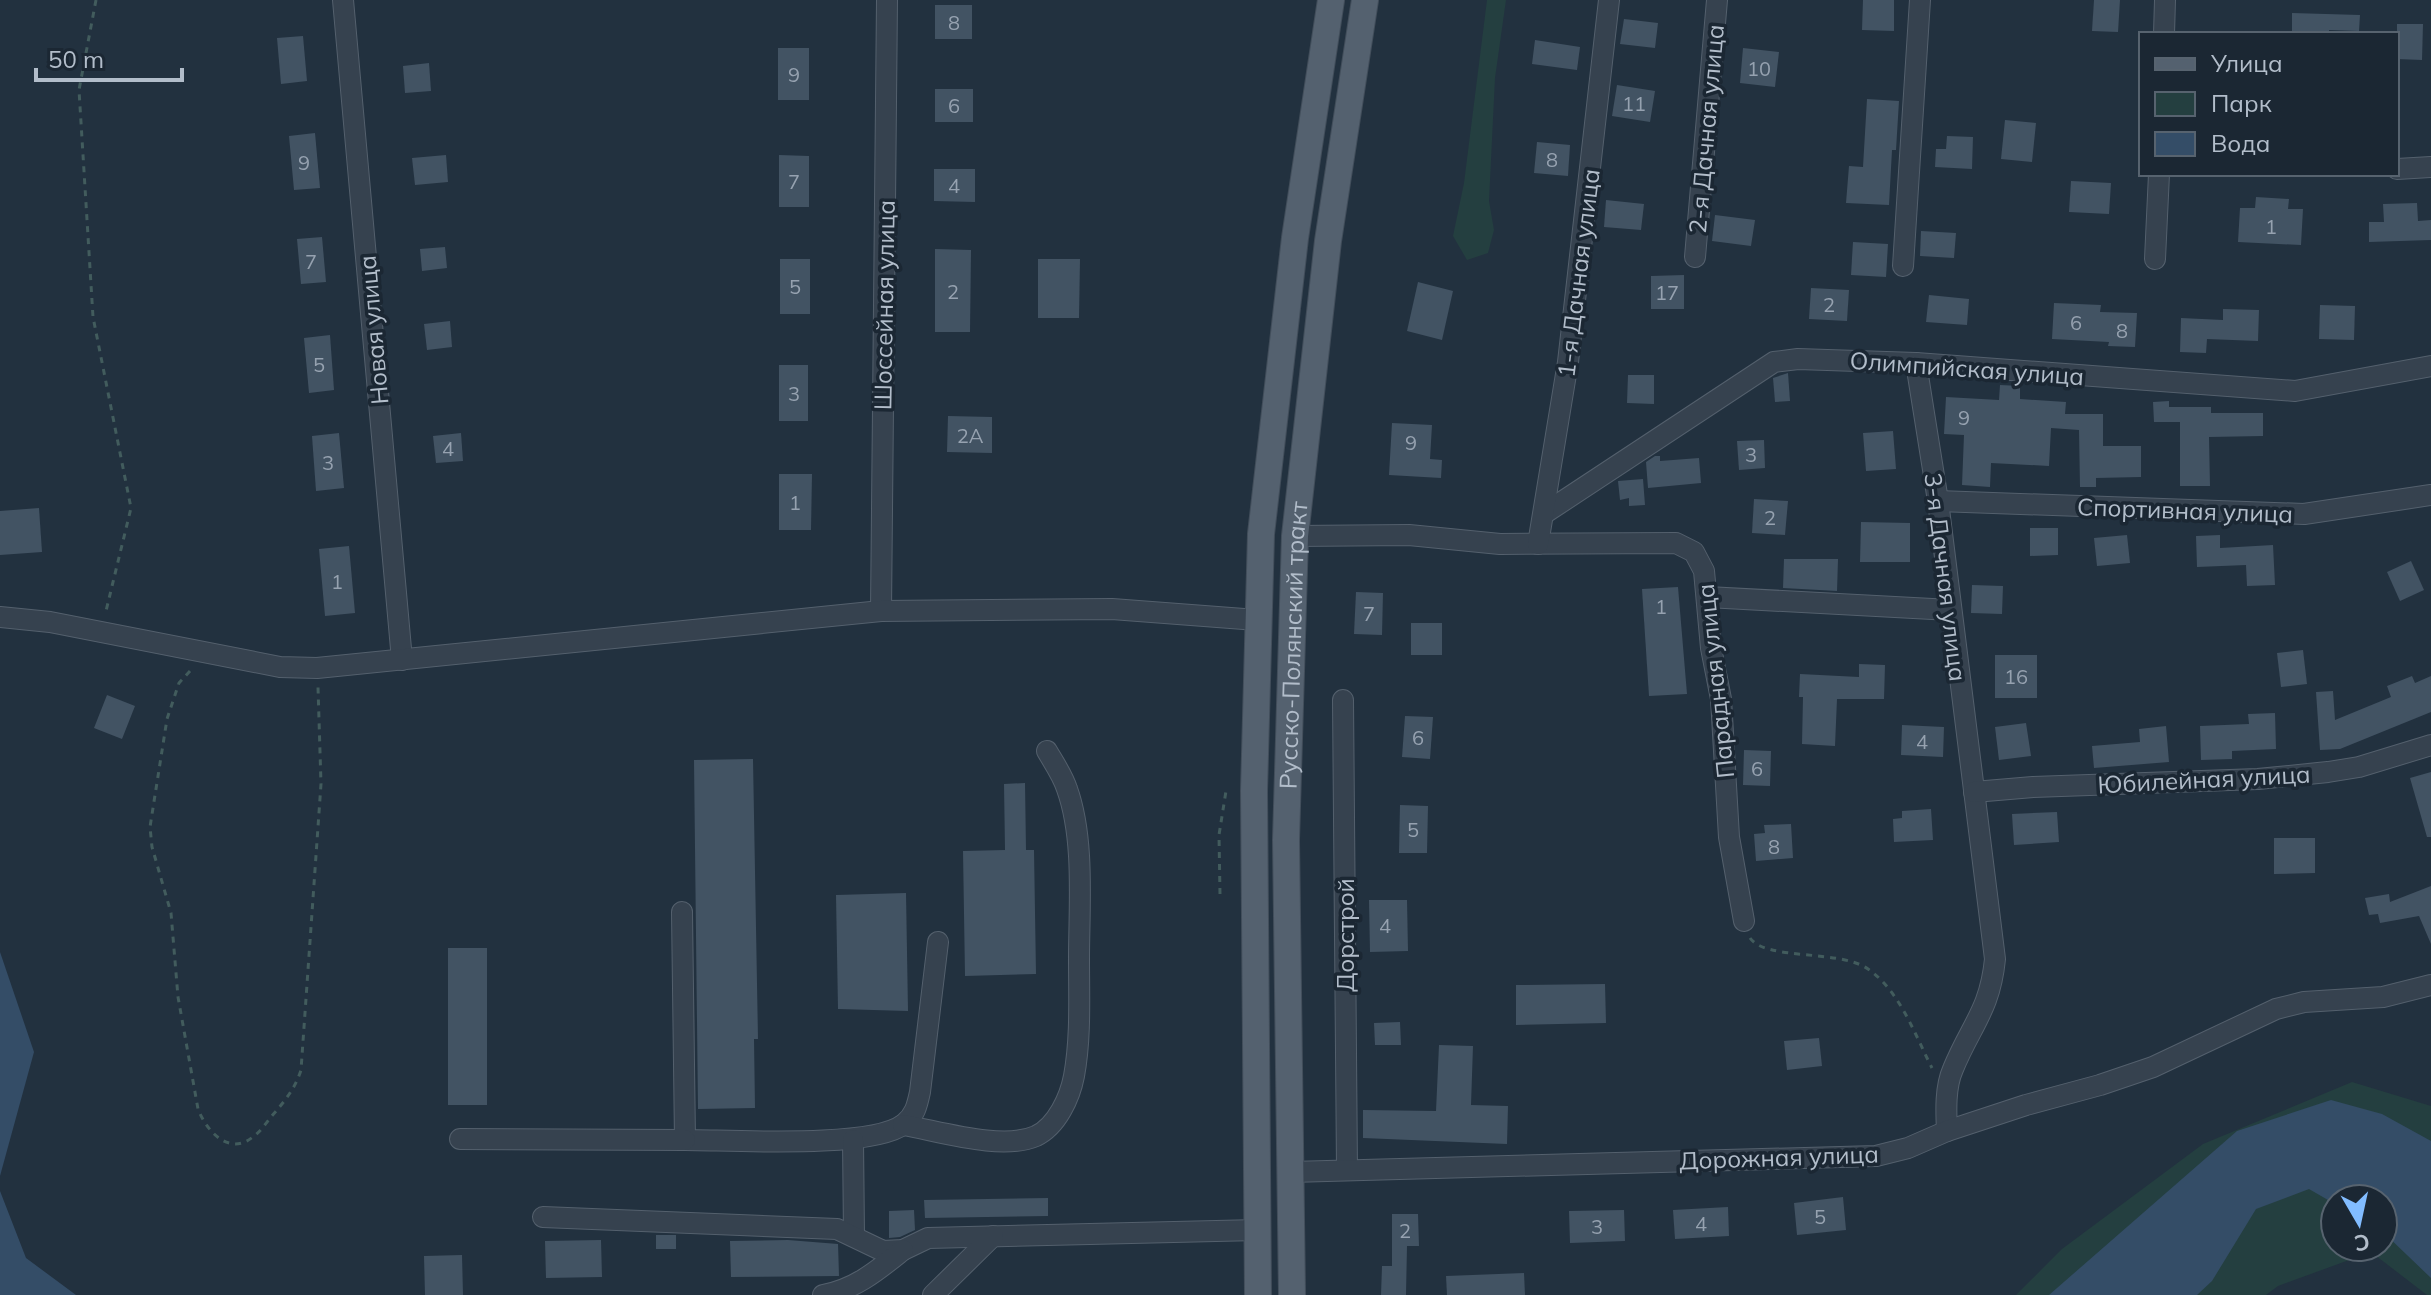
<svg xmlns="http://www.w3.org/2000/svg" width="2431" height="1295" font-family="Mulish,sans-serif">
<style>
.green{fill:#243f40;fill-rule:evenodd}
.water{fill:#344d67}
.building{fill:#425363}
.lines{fill:none;stroke-linecap:round;stroke-linejoin:round}
.minor-casing{stroke:#54606d;stroke-width:22}
.major-casing{stroke:#424e5b;stroke-width:28}
.path{stroke:#425c5d;stroke-width:3;stroke-dasharray:6 6;stroke-linecap:butt}
.minor{stroke:#36424f;stroke-width:20}
.major{stroke:#54616f;stroke-width:26}
.labels{text-anchor:middle;dominant-baseline:central;stroke-width:7;stroke-linejoin:round;paint-order:stroke}
.number-label{font-size:20px;fill:#96a2b0}
.street-label{font-size:24px;fill:#b2bdca;stroke:#1b2733}
</style>
<rect width="100%" height="100%" fill="#22313f"/>
<g class="green">
<path d="M1487,0H1506L1495,78L1489,201L1494,230L1488,253L1467,260L1453,236L1464,183Z"/>
<path d="M2352,1082L2431,1106V1295H2427L2371,1252L2278,1286L2266,1295H2016L2062,1249L2203,1144ZM2335,1199H2383V1247H2335Z"/>
</g>
<g class="water">
<path d="M0,952L34,1052L0,1176Z"/>
<path d="M2331,1100L2382,1114L2431,1141V1278L2383,1232V1199H2335V1204L2309,1189L2256,1209L2212,1281L2197,1295H2049L2237,1131Z"/>
<path d="M0,1191L26,1258L76,1295H0Z"/>
</g>
<g class="building">
<path d="M1863,0H1894V31L1862,30Z"/>
<path d="M2094,0H2120L2118,32L2092,31Z"/>
<rect x="935" y="5" width="37" height="34"/>
<path d="M2292,13L2360,15L2359,31L2329,30V34H2292Z"/>
<path d="M1624,19L1658,23L1655,48L1620,44Z"/>
<path d="M2397,24H2423L2422,60L2397,59Z"/>
<path d="M303,36L307,81L281,84L277,38Z"/>
<path d="M1535,40L1580,47L1577,70L1532,64Z"/>
<rect x="778" y="48" width="31" height="52"/>
<path d="M1743,48L1779,52L1775,87L1740,83Z"/>
<path d="M429,63L431,91L405,93L403,66Z"/>
<path d="M1617,85L1655,91L1650,122L1612,116Z"/>
<rect x="935" y="89" width="38" height="33"/>
<path d="M1867,99L1899,101L1896,150H1892L1889,205L1846,203L1849,166L1863,167Z"/>
<path d="M2005,120L2036,123L2032,162L2001,159Z"/>
<path d="M315,133L320,188L294,190L289,136Z"/>
<path d="M1947,136L1973,137L1972,169L1935,167L1936,149H1946Z"/>
<path d="M1537,142L1570,145L1568,176L1534,173Z"/>
<path d="M446,155L448,182L415,185L412,158Z"/>
<path d="M779,155L809,156V207H779Z"/>
<path d="M934,169H975V202L934,201Z"/>
<path d="M2071,181L2111,183L2109,214L2069,212Z"/>
<path d="M2256,197L2289,199L2288,209H2303L2301,245L2238,242L2240,208H2255Z"/>
<path d="M1606,200L1644,204L1641,230L1604,227Z"/>
<path d="M2417,203L2418,221L2431,220V240L2369,242V222H2384L2383,204Z"/>
<path d="M1715,215L1755,220L1751,246L1712,241Z"/>
<path d="M1921,231L1956,233L1954,258L1920,256Z"/>
<path d="M322,237L326,282L301,284L297,239Z"/>
<path d="M1853,242L1888,244L1886,277L1851,275Z"/>
<path d="M445,247L447,268L422,271L420,249Z"/>
<path d="M935,249L971,250L970,332H935Z"/>
<rect x="780" y="259" width="30" height="55"/>
<path d="M1038,259H1080L1079,318H1038Z"/>
<path d="M1684,275V309H1651V276Z"/>
<path d="M1418,282L1453,291L1442,340L1407,331Z"/>
<path d="M1811,288L1849,290L1847,321L1809,319Z"/>
<path d="M1929,295L1969,299L1967,325L1926,322Z"/>
<path d="M2054,303L2101,305L2100,312L2137,313L2135,347L2108,346L2109,342L2052,339Z"/>
<path d="M2320,305L2355,306L2354,340L2319,339Z"/>
<path d="M2223,309L2259,310L2258,341L2207,339L2206,353L2180,352L2181,318L2223,320Z"/>
<path d="M450,321L452,347L427,350L424,324Z"/>
<path d="M330,335L334,390L309,393L304,338Z"/>
<rect x="779" y="365" width="29" height="56"/>
<path d="M1788,373L1790,401L1775,402L1773,378Z"/>
<path d="M1628,375H1654V404L1627,403Z"/>
<path d="M2000,385L2020,386V399L2066,402L2065,414H2103V446H2141V477L2096,478V487H2080L2079,430L2051,428L2049,466L1991,463L1990,487L1962,485L1964,435L1944,434L1946,397L1999,400Z"/>
<path d="M2169,401V407H2211V413H2263V436L2209,437L2210,486H2180V422H2154L2153,402Z"/>
<path d="M948,416L992,417V453L947,452Z"/>
<path d="M1392,423L1432,425L1430,459L1442,460L1441,478L1389,475Z"/>
<path d="M1893,431L1896,469L1866,471L1863,433Z"/>
<path d="M339,433L344,488L316,491L312,436Z"/>
<path d="M461,433L463,461L436,463L433,436Z"/>
<path d="M1764,440L1765,468L1739,470L1737,441Z"/>
<path d="M1655,456H1660V461L1699,458L1701,483L1648,488L1646,462Z"/>
<path d="M779,474H812L811,530H779Z"/>
<path d="M1643,479L1645,505L1629,506V498L1620,500L1618,481Z"/>
<path d="M1754,499L1788,501L1785,535L1752,533Z"/>
<path d="M39,508L42,552L0,555V511Z"/>
<path d="M1861,522L1910,523V562H1860Z"/>
<path d="M2030,528H2058V555L2030,556Z"/>
<path d="M2127,535L2130,563L2097,566L2094,538Z"/>
<path d="M2220,535V548L2273,545L2275,585L2247,586L2246,565L2197,567L2196,536Z"/>
<path d="M349,546L355,613L325,616L319,549Z"/>
<path d="M1784,559H1838L1837,591L1783,588Z"/>
<path d="M2411,561L2424,590L2400,601L2387,572Z"/>
<path d="M1972,585L2003,586L2002,614L1971,613Z"/>
<path d="M1678,587L1687,694L1649,696L1642,589Z"/>
<path d="M1356,592L1383,593L1382,635L1354,634Z"/>
<rect x="1411" y="623" width="31" height="32"/>
<path d="M2303,650L2307,684L2281,687L2277,653Z"/>
<rect x="1995" y="655" width="42" height="43"/>
<path d="M1859,664L1885,665L1884,699H1837L1835,746L1802,744L1803,697H1799L1800,674L1859,677Z"/>
<path d="M2412,676L2415,683L2431,676V712L2340,749L2320,750L2316,692L2333,691L2335,720L2391,697L2387,686Z"/>
<path d="M107,695L135,706L122,739L94,728Z"/>
<path d="M2275,713L2276,749L2232,751V759L2201,760L2200,726L2249,724L2248,714Z"/>
<path d="M1405,716L1433,717L1430,759L1402,757Z"/>
<path d="M2026,723L2031,756L1999,760L1995,727Z"/>
<path d="M1902,725L1944,727L1943,757L1901,755Z"/>
<path d="M2166,726L2169,762L2094,768L2092,746L2140,742L2139,729Z"/>
<path d="M1744,750L1771,751L1770,786L1743,785Z"/>
<path d="M753,759L758,1039H754L755,1108L698,1109L694,760Z"/>
<path d="M2431,772V837H2427L2410,778Z"/>
<path d="M1025,783L1026,850H1034L1036,974L965,976L963,851L1005,850L1004,784Z"/>
<path d="M1400,805L1428,806L1427,853H1399Z"/>
<path d="M1931,809L1933,840L1894,842L1893,819L1902,818V811Z"/>
<path d="M2057,812L2059,842L2014,845L2012,814Z"/>
<path d="M1791,824L1793,858L1756,861L1754,834L1765,833L1764,825Z"/>
<path d="M2274,838H2315V873L2274,874Z"/>
<path d="M2431,886V944L2419,916L2380,923L2378,914L2369,915L2365,898L2389,894L2390,902Z"/>
<path d="M906,893L908,1011L838,1009L836,895Z"/>
<path d="M1369,900H1407L1408,951L1370,952Z"/>
<rect x="448" y="948" width="39" height="157"/>
<path d="M1605,984L1606,1023L1516,1025V985Z"/>
<path d="M1400,1022L1401,1045H1375L1374,1023Z"/>
<path d="M1819,1038L1822,1066L1787,1070L1784,1041Z"/>
<path d="M1439,1045L1473,1046L1471,1105L1508,1106L1507,1144L1363,1138V1110L1436,1111Z"/>
<path d="M1843,1197L1846,1230L1797,1235L1794,1203Z"/>
<path d="M1048,1198V1216L925,1218L924,1200Z"/>
<path d="M1728,1207L1729,1236L1675,1239L1673,1210Z"/>
<path d="M914,1210L915,1230L900,1237L889,1238V1211Z"/>
<path d="M1624,1210L1625,1241L1570,1243L1569,1211Z"/>
<path d="M1392,1214H1418L1419,1246H1407L1406,1295H1381L1382,1266H1392Z"/>
<rect x="656" y="1235" width="20" height="14"/>
<path d="M601,1240L602,1277L546,1278L545,1241Z"/>
<path d="M788,1240L838,1244L839,1276L731,1277L730,1241Z"/>
<path d="M462,1255L463,1295H425L424,1256Z"/>
<path d="M1524,1273L1525,1295H1447L1446,1276Z"/>
</g>
<g class="lines">
<defs>
<g id="minor">
<path d="M343,0L402,660"/>
<path d="M2164,34L2165,0"/>
<path d="M2397,169L2431,167"/>
<path d="M1695,257L1717,0"/>
<path d="M2155,259L2159,174"/>
<path d="M1903,266L1920,0"/>
<path d="M1916,363L1938,501L1995,959C1990,1010 1971,1025 1953,1069C1945,1087 1946,1111 1947,1131"/>
<path d="M1938,501L2304,514L2431,495"/>
<path d="M1545,513L1774,362L1798,359L1916,363L2295,391L2431,366"/>
<path d="M1295,536L1409,535L1500,544L1676,543L1694,552L1704,571L1711,648L1721,699L1729,837L1744,921"/>
<path d="M1538,544L1568,362L1609,0"/>
<path d="M1707,597L1951,610"/>
<path d="M881,611L887,0"/>
<path d="M0,617L50,622L280,667L317,668L881,611L1112,609L1257,620"/>
<path d="M1343,700L1347,1170"/>
<path d="M1974,792L2033,787L2258,779L2328,772L2359,767L2431,745"/>
<path d="M682,912L685,1140C731,1140 872,1149 904,1124C915,1115 917,1106 920,1092L938,942"/>
<path d="M903,1125C939,1131 1002,1151 1036,1136C1057,1126 1070,1097 1074,1076C1081,1038 1079,997 1079,959C1079,907 1085,839 1067,789C1063,776 1054,763 1047,751"/>
<path d="M460,1139L685,1140"/>
<path d="M853,1140L854,1236"/>
<path d="M1291,1172L1876,1156L1908,1148L1947,1131L2026,1105L2100,1085L2153,1067L2276,1009L2304,1002L2383,997L2431,985"/>
<path d="M543,1217L837,1229L883,1251L903,1250L928,1238L1258,1230"/>
<path d="M823,1295C856,1289 878,1270 903,1250"/>
<path d="M933,1295L993,1236"/>
</g>
<g id="major">
<path d="M1258,1295L1254,791L1261,534L1295,238L1331,0"/>
<path id="s1" d="M1292,1295L1286,840L1295,536L1328,241L1365,0"/>
</g>
</defs>
<use href="#minor" class="minor-casing"/>
<use href="#major" class="major-casing"/>
<g class="path">
<path d="M96,0L79,90L93,317L131,508L106,611"/>
<path d="M190,671L179,683L167,719L150,827L152,847L171,913L178,997L198,1109C207,1132 230,1157 254,1136C261,1131 266,1123 271,1117C284,1102 295,1089 301,1070L321,784L318,687"/>
<path d="M1220,894L1219,835L1226,791"/>
<path d="M1750,938C1766,961 1840,949 1868,969C1900,991 1915,1035 1932,1068"/>
</g>
<use href="#minor" class="minor"/>
<use href="#major" class="major"/>
</g>
<g class="labels">
<g class="number-label">
<text x="954" y="22">8</text>
<text x="1759" y="68">10</text>
<text x="794" y="74">9</text>
<text x="1634" y="103">11</text>
<text x="954" y="105">6</text>
<text x="1552" y="159">8</text>
<text x="304" y="162">9</text>
<text x="794" y="181">7</text>
<text x="954" y="185">4</text>
<text x="2271" y="226">1</text>
<text x="311" y="261">7</text>
<text x="795" y="286">5</text>
<text x="953" y="291">2</text>
<text x="1667" y="292">17</text>
<text x="1829" y="304">2</text>
<text x="2076" y="322">6</text>
<text x="2122" y="330">8</text>
<text x="319" y="364">5</text>
<text x="794" y="393">3</text>
<text x="1964" y="417">9</text>
<text x="970" y="435">2А</text>
<text x="1411" y="442">9</text>
<text x="448" y="448">4</text>
<text x="1751" y="454">3</text>
<text x="328" y="462">3</text>
<text x="795" y="502">1</text>
<text x="1770" y="517">2</text>
<text x="337" y="581">1</text>
<text x="1661" y="606">1</text>
<text x="1369" y="613">7</text>
<text x="2016" y="676">16</text>
<text x="1418" y="737">6</text>
<text x="1922" y="741">4</text>
<text x="1757" y="768">6</text>
<text x="1413" y="829">5</text>
<text x="1774" y="846">8</text>
<text x="1385" y="925">4</text>
<text x="1820" y="1216">5</text>
<text x="1701" y="1223">4</text>
<text x="1597" y="1226">3</text>
<text x="1405" y="1230">2</text>
</g>
<g class="street-label">
<text transform="translate(1706 129) rotate(-85)">2-я Дачная улица</text>
<text transform="translate(1578 273) rotate(-83)">1-я Дачная улица</text>
<text transform="translate(884 305) rotate(-89)">Шоссейная улица</text>
<text transform="translate(373 330) rotate(-95)">Новая улица</text>
<text transform="translate(1967 368) rotate(4)">Олимпийская улица</text>
<text transform="translate(2185 510) rotate(2)">Спортивная улица</text>
<text transform="translate(1946 577) rotate(83)">3-я Дачная улица</text>
<text stroke="none"><textPath href="#s1" startOffset="650">Русско-Полянский тракт</textPath></text>
<text transform="translate(1715 681) rotate(-96)">Парадная улица</text>
<text transform="translate(2204 779) rotate(-3)">Юбилейная улица</text>
<text transform="translate(1345 935) rotate(-90)">Дорстрой</text>
<text transform="translate(1779 1157) rotate(-2)">Дорожная улица</text>
</g>
</g>
<rect x="2139" y="32" width="260" height="144" fill="#1b2733" stroke="#57636f" stroke-width="2"/>
<rect x="2155" y="58" width="40" height="12" fill="#54616f" stroke="#57636f" stroke-width="2"/>
<text x="2211" y="72" font-size="24" fill="#b2bdca">Улица</text>
<rect x="2155" y="92" width="40" height="24" fill="#243f40" stroke="#57636f" stroke-width="2"/>
<text x="2211" y="112" font-size="24" fill="#b2bdca">Парк</text>
<rect x="2155" y="132" width="40" height="24" fill="#344d67" stroke="#57636f" stroke-width="2"/>
<text x="2211" y="152" font-size="24" fill="#b2bdca">Вода</text>
<g transform="translate(2359 1223) rotate(171)"><circle r="38" fill="#1b2733" stroke="#57636f" stroke-width="2"/>
<path d="M0-6L14 30L0 20L-14 30Z" fill="#82bcff"/>
<text y="-12" font-size="22" font-weight="bold" text-anchor="middle" fill="#b2bdca">С</text>
</g>
<path d="M36 68v12h146v-12" fill="none" stroke="#b2bdca" stroke-width="4"/>
<text x="48" y="68" font-size="24" fill="#b2bdca" stroke="#1b2733" stroke-width="6" paint-order="stroke">50 m</text>
</svg>
